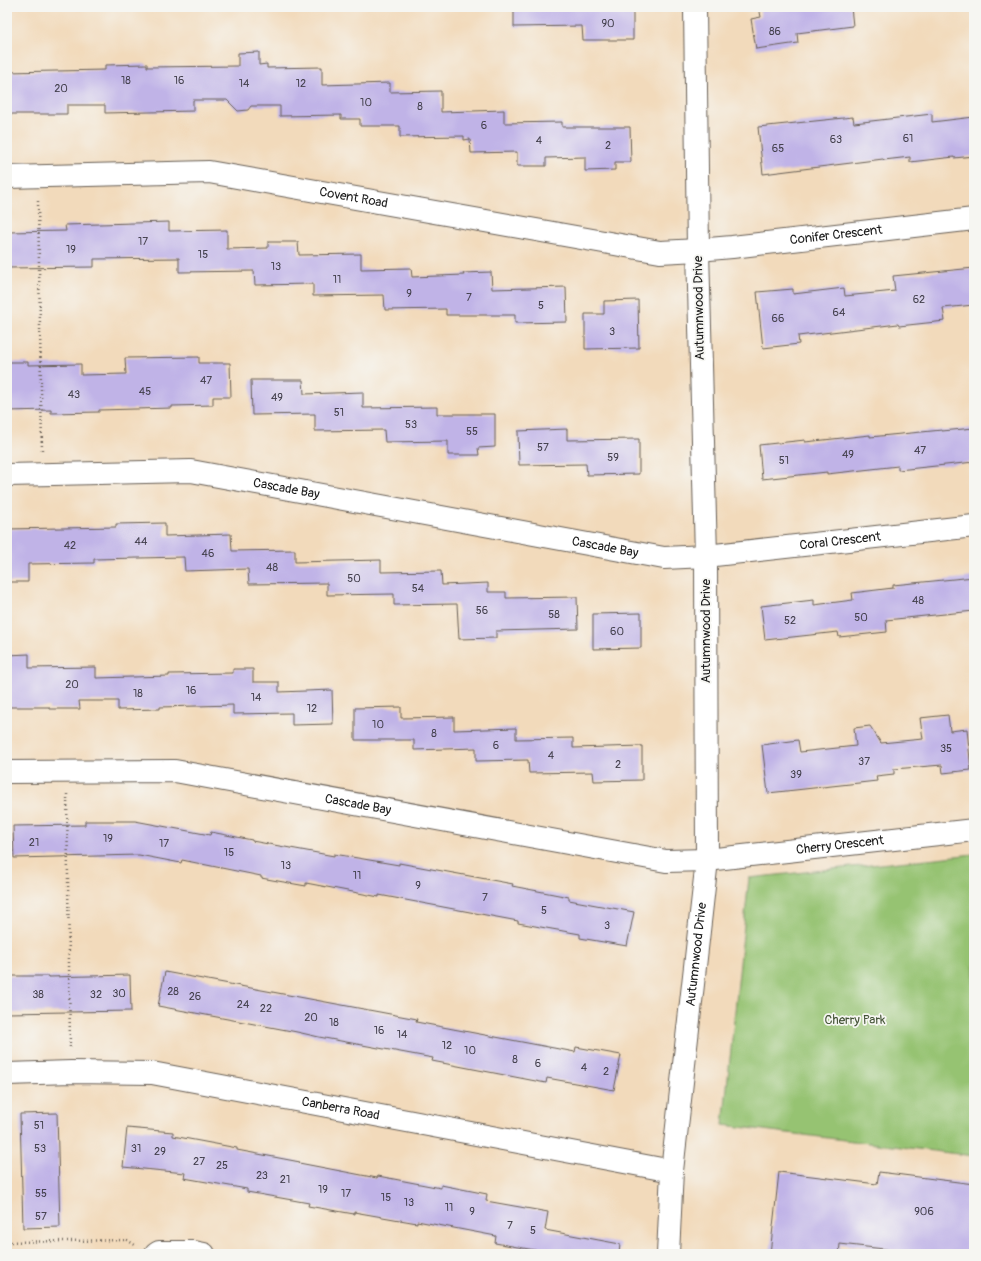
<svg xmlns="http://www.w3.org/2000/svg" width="981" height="1261" font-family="Pangolin,sans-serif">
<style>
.green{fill:#96c372;stroke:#597047}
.building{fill:#c0b3e7}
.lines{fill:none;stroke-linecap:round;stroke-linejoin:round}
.minor-casing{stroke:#675e54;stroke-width:24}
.path{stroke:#675e54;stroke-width:2.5;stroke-dasharray:1 3;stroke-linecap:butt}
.minor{stroke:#fff;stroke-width:22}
.labels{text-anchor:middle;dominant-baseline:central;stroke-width:3.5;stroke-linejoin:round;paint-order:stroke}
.number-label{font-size:11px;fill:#45424f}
.street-label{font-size:13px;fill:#1c1c1c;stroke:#f6f6f2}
.park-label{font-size:13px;fill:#47563a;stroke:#f6f6f2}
</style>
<rect width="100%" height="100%" fill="#f6f6f2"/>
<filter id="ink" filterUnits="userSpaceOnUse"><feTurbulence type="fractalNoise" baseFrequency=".025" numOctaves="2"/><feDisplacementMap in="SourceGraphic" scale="8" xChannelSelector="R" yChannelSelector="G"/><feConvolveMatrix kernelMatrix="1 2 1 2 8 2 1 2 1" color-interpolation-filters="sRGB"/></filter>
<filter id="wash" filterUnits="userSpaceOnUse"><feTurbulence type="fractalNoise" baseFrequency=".012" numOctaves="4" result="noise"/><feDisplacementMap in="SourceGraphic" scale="16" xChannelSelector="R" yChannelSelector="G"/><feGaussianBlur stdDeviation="0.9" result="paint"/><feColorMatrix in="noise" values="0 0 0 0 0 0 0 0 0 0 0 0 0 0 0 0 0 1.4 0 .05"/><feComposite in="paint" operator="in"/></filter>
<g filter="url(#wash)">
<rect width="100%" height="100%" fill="#f2dabb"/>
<path class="green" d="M974,854V1156L723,1125L749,878Z"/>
<g id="blocks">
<g class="building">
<path d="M514,7H633V40H583L582,26L514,27Z"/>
<path d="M759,7H851L853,26L797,33L798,43L756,49L751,19L761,17Z"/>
<path d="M259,52V65L267,64V68L322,67V85L390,83V92L441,91V112L504,110V123L562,122V127H630L631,162H615V170L585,171V157L546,158V166H517V152L471,153L470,139L464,140V136L400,137V126H360V119H341V115L280,116V106H251L248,110L238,111L227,100H193V111L105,113V105H67V114H7V72L105,70V65L147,64V67L238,66V53Z"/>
<path d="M932,114V122L974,117V156L954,158V157L910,162V157L884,160L883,159L763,174L758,127L853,117L854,123Z"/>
<path d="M169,222V231L227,230V249L268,248V242H298L299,255L361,254V269L411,268L412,277L464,275L463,273L491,272L492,289L566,287L567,322L515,323V315H446V309L385,310L384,295L313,296V284L255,285L254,271L179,272V258L94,259V267L7,268V232L66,231L65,225Z"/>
<path d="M974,268V305L943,308L945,321L899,326L898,324L798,336L799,344L763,348L757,292L793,289V294L844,288L845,296L895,291L893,276Z"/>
<path d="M638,300L639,348L585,349V314H604V301Z"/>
<path d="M199,357V363H230L231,397H213V405L172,406V408L99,410V412L51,413V410L7,411V362H28V365L81,364V375L126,374L125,358Z"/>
<path d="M251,380H303L304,394L363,392V408L437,407V414H495V447L478,448L479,455H448V441L385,442L384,430L315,431V414L252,415Z"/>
<path d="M974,428V462L898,470V466L827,474V472L762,479L759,445L805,440V442L870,435V437L942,430V431Z"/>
<path d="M567,429V440L639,439V474L587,475L586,464L519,465L518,431Z"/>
<path d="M165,523V536L231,534L232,551L295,550V562L381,560V572L441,571L442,585L488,583V592H506V598L577,597L578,629L496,631V638L459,639L457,604L394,605V594L327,595V583L249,584L248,569L185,571L184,557L94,559V563L28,564V582H7V529L116,527V524Z"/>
<path d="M974,577V611L886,620L887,632L839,637L838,632L765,640L761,606L814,600V605L853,600L852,593L893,588V585Z"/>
<path d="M641,613V648L593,649V614Z"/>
<path d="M29,654V668L96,667V678L169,676V674L233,673V669H253V682H279V692L332,690L333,724L292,725V713L233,714V705L160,707V709L118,710V701H79L80,709H49V707H7V655Z"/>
<path d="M401,707V718L454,717V730L516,728V739L573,738V748L642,746V780L594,781L593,772L529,773L528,760L476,761V748L414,750V740H355V708Z"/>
<path d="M948,715L950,731L967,729L971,770L943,773L942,765L894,769V774L876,776L877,781L768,793L762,745L798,740L800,752L856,746L854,728L870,726L881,743L923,739L920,718Z"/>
<path d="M85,821H135L210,835L211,832L252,840V841L334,856V854L399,865V863L513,884L512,886L569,897V900L634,912L627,946L580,938V934L518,923V921L379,895V897L306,883V886L261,878V876L182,860L181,863L139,855L14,858L13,826L85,825Z"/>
<path d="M165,972L417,1019L416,1022L575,1052L576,1047L621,1055L614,1090L547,1078L546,1083L432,1061L433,1058L319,1037L297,1032L158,1006Z"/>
<path d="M130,975L131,1011L7,1013V976H49V977Z"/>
<path d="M57,1113L60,1227L23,1228L20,1114Z"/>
<path d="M127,1128L173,1132V1136L237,1148V1150L300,1162L299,1163L377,1178L378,1176L441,1188V1185L487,1194L486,1201L548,1212L545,1230L620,1244L619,1254H557L495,1243L496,1236L417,1221V1223L354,1212V1214L308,1206L309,1203L247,1192V1189L184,1178L185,1173L123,1167Z"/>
<path d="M779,1172L877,1184L879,1172L974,1184V1254H928L840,1244L839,1254H770Z"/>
</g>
</g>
</g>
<g filter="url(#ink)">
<use href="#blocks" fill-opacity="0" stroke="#675e54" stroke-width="1"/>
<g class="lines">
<defs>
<g id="minor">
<path id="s1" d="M7,177L209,172L660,252L698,250L732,247L974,219"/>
<path id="s2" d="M7,475L191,471L664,558L706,556L974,526"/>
<path id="s3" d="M7,772L175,771L666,861L707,860L974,830"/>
<path id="s4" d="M7,1074L71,1072L152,1073L672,1171"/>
<path d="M156,1254L159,1252H194L204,1254"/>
<path id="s5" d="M668,1254L672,1171L707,860L706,556L698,250L695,7"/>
</g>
</defs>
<use href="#minor" class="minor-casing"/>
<g class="path">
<path d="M38,201L42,452"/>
<path d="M67,794L70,1049"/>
<path d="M7,1242L127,1240L135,1245"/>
</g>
<use href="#minor" class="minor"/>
</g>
</g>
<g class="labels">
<g class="number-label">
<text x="608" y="23">90</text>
<text x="775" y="31">86</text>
<text x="126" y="80">18</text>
<text x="179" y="80">16</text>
<text x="244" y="83">14</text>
<text x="301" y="83">12</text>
<text x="61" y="88">20</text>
<text x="366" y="102">10</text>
<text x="420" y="106">8</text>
<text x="484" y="125">6</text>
<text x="908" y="138">61</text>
<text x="836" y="139">63</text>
<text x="539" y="140">4</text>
<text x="608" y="145">2</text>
<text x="778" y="148">65</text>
<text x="143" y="241">17</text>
<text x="71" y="249">19</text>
<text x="203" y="254">15</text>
<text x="276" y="266">13</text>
<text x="337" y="279">11</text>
<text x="409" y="293">9</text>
<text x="469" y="297">7</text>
<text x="919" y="299">62</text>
<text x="541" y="305">5</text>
<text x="839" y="312">64</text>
<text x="778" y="318">66</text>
<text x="612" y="331">3</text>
<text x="206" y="380">47</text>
<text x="145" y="391">45</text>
<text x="74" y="394">43</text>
<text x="277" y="397">49</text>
<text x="339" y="412">51</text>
<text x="411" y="424">53</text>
<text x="472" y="431">55</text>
<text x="543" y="447">57</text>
<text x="920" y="450">47</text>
<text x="848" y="454">49</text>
<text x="613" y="457">59</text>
<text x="784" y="460">51</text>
<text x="141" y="541">44</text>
<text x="70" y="545">42</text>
<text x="208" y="553">46</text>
<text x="272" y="567">48</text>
<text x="354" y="578">50</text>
<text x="418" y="588">54</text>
<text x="918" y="600">48</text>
<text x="482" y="610">56</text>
<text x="554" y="614">58</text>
<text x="861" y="617">50</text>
<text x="790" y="620">52</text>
<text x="617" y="631">60</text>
<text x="72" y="684">20</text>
<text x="191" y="690">16</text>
<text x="138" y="693">18</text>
<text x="256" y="697">14</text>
<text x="312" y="708">12</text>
<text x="378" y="724">10</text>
<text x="434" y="733">8</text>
<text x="496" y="745">6</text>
<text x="946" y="748">35</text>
<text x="551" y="755">4</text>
<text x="864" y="761">37</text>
<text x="618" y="764">2</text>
<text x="796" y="774">39</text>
<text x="108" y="838">19</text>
<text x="34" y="842">21</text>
<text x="164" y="843">17</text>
<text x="229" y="852">15</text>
<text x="286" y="865">13</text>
<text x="357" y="875">11</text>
<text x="418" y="885">9</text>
<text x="485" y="897">7</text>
<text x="544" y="910">5</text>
<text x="607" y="925">3</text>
<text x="173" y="991">28</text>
<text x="119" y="993">30</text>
<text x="38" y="994">38</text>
<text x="96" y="994">32</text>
<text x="195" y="996">26</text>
<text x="243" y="1004">24</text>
<text x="266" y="1008">22</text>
<text x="311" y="1017">20</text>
<text x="334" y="1022">18</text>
<text x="379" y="1030">16</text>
<text x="402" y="1034">14</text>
<text x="447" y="1045">12</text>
<text x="470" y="1050">10</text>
<text x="515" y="1059">8</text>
<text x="538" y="1063">6</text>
<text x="584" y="1067">4</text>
<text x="606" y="1071">2</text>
<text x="39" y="1125">51</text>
<text x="40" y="1148">53</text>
<text x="136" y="1148">31</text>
<text x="160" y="1151">29</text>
<text x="199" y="1161">27</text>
<text x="222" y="1165">25</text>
<text x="262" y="1175">23</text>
<text x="285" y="1179">21</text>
<text x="323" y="1189">19</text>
<text x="41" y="1193">55</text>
<text x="346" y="1193">17</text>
<text x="386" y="1197">15</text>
<text x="409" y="1202">13</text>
<text x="449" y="1207">11</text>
<text x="472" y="1211">9</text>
<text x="924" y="1211">906</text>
<text x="41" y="1216">57</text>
<text x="510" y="1225">7</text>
<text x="533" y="1230">5</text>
</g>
<g class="street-label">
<text stroke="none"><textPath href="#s1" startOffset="349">Covent Road</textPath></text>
<text stroke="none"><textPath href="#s1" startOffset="837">Conifer Crescent</textPath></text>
<text transform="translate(699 308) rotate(-91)">Autumnwood Drive</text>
<text stroke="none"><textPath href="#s2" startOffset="281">Cascade Bay</textPath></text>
<text stroke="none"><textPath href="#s2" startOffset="842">Coral Crescent</textPath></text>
<text stroke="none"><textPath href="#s2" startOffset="605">Cascade Bay</textPath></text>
<text transform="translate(706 631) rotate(-90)">Autumnwood Drive</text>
<text stroke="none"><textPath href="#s3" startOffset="354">Cascade Bay</textPath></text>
<text stroke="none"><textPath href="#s3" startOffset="842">Cherry Crescent</textPath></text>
<text stroke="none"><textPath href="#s5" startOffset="301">Autumnwood Drive</textPath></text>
<text stroke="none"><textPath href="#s4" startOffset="337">Canberra Road</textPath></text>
</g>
<g class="park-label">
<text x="855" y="1020">Cherry Park</text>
</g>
</g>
<rect width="981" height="1261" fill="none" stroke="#f6f6f2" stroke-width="24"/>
</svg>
